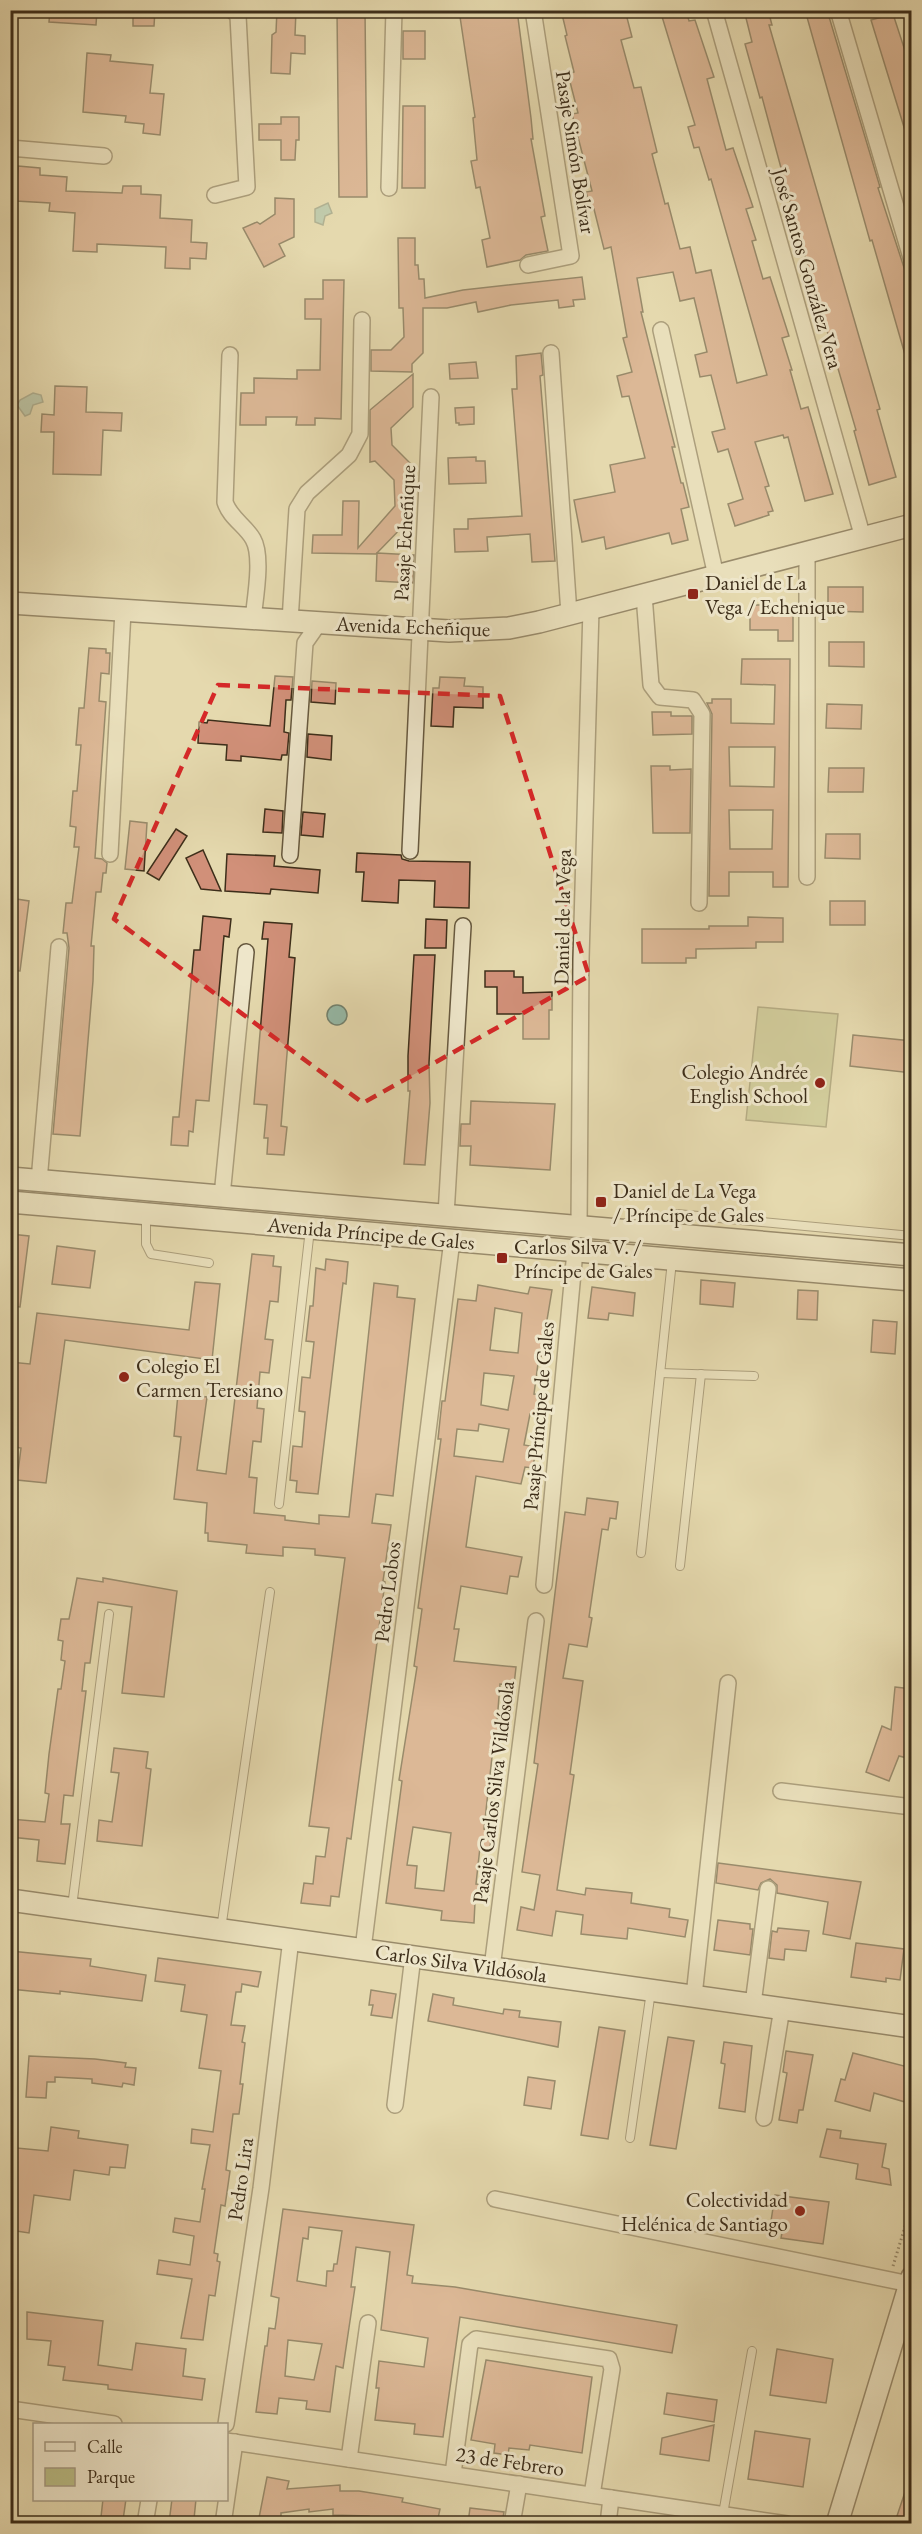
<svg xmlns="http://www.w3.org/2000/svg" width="922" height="2534" font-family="'EB Garamond',serif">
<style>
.green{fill:#babe86;stroke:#7c7650;stroke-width:1.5}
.water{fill:#96baa8;stroke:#72826f;stroke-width:1.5}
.building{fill:#d19079;stroke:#3d2e1a;stroke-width:1.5;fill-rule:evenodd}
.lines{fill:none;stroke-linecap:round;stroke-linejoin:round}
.lane-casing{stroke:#67593f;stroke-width:10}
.street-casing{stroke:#67593f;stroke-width:18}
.secondary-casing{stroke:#3d2e1a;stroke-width:24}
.path{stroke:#3d2e1a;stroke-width:3;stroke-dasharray:1.5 3;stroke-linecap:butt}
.lane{stroke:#eee6ca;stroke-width:8}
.street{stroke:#eee6ca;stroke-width:15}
.secondary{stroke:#eee6ca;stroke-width:21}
.marked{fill:none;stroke:#d62828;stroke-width:4.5;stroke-dasharray:12 8;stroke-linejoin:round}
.poi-dot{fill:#8f2418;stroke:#eee6ca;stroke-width:2}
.labels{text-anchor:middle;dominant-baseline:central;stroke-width:6;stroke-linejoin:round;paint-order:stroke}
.street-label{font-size:21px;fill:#3d2e1a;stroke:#eee6ca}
.poi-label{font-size:21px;fill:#3d2e1a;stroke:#eee6ca;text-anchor:start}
</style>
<rect width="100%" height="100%" fill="#e5d9ae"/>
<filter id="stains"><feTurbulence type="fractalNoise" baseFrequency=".00333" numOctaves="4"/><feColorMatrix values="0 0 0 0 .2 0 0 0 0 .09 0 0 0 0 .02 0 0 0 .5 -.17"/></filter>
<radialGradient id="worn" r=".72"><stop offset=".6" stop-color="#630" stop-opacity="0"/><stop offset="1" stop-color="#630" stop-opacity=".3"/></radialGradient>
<path class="green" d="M758,1007L838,1014L826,1127L746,1120Z"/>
<g class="water">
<path d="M328,203L332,213L325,216L323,225L315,222V209Z"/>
<path d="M33,393L41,395L43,402L33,405L30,414L25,416L17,405L20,400Z"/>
<circle cx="337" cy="1015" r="10"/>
</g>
<g class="building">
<path d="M50,10H97L96,25L49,22Z"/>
<path d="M133,10H155L154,26H133Z"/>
<path d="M277,10H296L295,35L305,36V54L291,53L290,74L271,73L272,35L276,32Z"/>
<path d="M337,10H365L367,197H339Z"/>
<path d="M459,10H517L531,118L533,139H531L545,216L541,217L548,251L526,255L520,260L487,267L482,240L490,238L480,187L476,188L471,161L477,160L473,118L475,117Z"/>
<path d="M561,10H625L632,37L621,40L634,88L641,87L657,152L652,154L665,204L668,203L680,249L690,247L696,273L711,270L737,383L767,375L711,179L709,180L699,147L694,148L688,127L695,125L660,10H686L689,21L695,20L714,77L707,79L726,150L733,148L753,207L746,209L756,240L752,241L763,279L770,277L789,336L782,338L792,370H790L801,409L808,407L833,494L805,501L788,437L784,438L783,435L755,442L769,486L765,487L773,511L768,512L769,515L735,526L728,504L743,499L728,449L718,452L712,432L725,429L711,375L700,377L695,355L707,352L694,298L680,301L673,272L637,278L643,312H641L675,447H672L681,483H683L689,507L681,509L688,540L672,544L669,533L606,549L604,537L582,542L574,500L615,492L610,465L645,458L629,396L622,397L617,376L632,372L623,338L627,337L611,247L604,249L594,209L591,210L586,192L592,191L572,114L578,113L568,74L574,72L565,36L567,35Z"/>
<path d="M744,10H768L772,25H769L880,409L877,410L896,477L869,485L854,431L856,430L799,235L762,97L760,98L745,44L752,42Z"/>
<path d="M805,10H827L880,187L878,188L912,292V364L908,365L872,240L870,241Z"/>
<path d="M893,14L912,72V139L908,140L871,20Z"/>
<rect x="403" y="31" width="22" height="28"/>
<path d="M87,53L111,55L110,61L153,65L150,93L164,94L160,135L143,133L144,124L125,122L126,116L83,112Z"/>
<path d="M403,106H425V188H402Z"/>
<path d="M281,117H299V140H296L295,160H281V140H259V124H281Z"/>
<path d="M18,166L40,168V175L67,177L66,191L122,193L123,186H141V194L161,195L160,218L192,220L191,242L207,243L206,259L190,258V269L165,268L166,247L97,244V252L73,251L75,213L49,211L50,203L16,201Z"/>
<path d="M275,198L294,199V237L279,244L285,256L264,267L243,228L257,222L260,224L275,214Z"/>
<path d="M398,238H415V265H418L419,279H424L425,298L463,290L582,277L585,299L573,300L574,306L559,308L558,300L511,305L478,312L476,302L447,308H423V353L412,364V372L371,371V350H391L404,337L403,308H399Z"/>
<path d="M323,280H344L341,419L315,418V425H296L297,417H266V425H240L241,393H254V378L297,379V370H320L321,319H305V299H323Z"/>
<path d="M541,353L543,375L540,376L555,561L532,562L530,534L487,537L488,551L455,552L454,529H468V519L522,516L512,389H517L516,356Z"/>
<path d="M476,362L478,378L450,379L449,364Z"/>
<path d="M413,374V407L391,428L392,445L410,463L412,517L376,554L312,553L313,535H342L343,501H359L358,548L395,506L394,480L375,461L370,462V410Z"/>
<path d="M55,386L87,387L86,412L122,413L121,431L103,430L101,475L53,474L54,432H41L42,414L54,415Z"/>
<path d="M474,407V424L459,425V423H456L455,408Z"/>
<path d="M476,457V461H485L486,483L449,484L448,458Z"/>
<path d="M377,553L414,555L413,583L376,581Z"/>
<path d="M828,587H863V612L828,611Z"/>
<path d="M750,605H793V641H778V630H750Z"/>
<path d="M829,642H864V667L829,666Z"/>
<path d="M89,648L106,649V653H110L109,674L101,673L99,701L106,702L95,858L102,859L107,863L106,873H103L101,892H96L91,946H94L93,981L80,1136L53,1134L69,948L67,933H63L66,903H72L79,847H74L76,827L70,826L73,791H77L81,745H76L79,708H84Z"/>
<path d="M742,659H790L788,887H773V872H729V896H709L712,714L707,703H712V699H731V723L774,724L775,685L741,684ZM729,747H775L774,787L730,786ZM729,810H773L772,849H730Z"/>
<path d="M275,676L293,677L291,700H286L284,732L289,733L287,755H282L281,760L241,756V761L226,760L227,745L198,743L199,722L207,723L208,720L270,726Z"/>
<path d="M440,677L465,678L464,686L483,687V708L454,707L453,727L431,726L433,688H439Z"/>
<path d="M312,681L336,683L335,704L311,702Z"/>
<path d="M827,704L862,705L861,729L826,728Z"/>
<path d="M652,712H671V716H692V734L653,735Z"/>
<path d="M308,734L332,736L331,760L307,757Z"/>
<path d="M651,766H670V770L691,769L690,833H653Z"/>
<path d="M829,768H864L863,792H828Z"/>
<path d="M265,809L283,811L282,833L263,832Z"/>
<path d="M303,812L325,814L323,837L301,835Z"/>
<path d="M130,821L147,823L144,871L125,869Z"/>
<path d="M176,829L187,836L159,880L147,873Z"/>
<path d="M826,834H860V859L825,858Z"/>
<path d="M203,850L221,891L201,889L186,858Z"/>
<path d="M357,853L401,855L402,859L409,861L470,862L469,908L434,907L435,881L399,880L398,903L362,901L364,872H356Z"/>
<path d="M227,854L275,856L274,866L320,870L318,893L271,889L270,894L225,891Z"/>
<path d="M10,898L29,901L20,971L10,970Z"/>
<rect x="830" y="901" width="35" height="24"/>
<path d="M203,916L231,919L229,937L224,936L209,1101L196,1100L193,1132L189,1131L188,1146L171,1145L173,1117H179L194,950H200Z"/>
<path d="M748,917L783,918V942H756V948L696,949V958H686V963H642V929H709V926H748Z"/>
<path d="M426,919L447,920L446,948H425Z"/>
<path d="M264,922L292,924L289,957L295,958L281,1126L287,1127L284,1155L267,1154L268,1138H264L267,1105L254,1104L268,939H262Z"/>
<path d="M414,955H435L429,1063L430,1103L425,1165L404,1164L410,1091H408V1056Z"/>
<path d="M485,971H514V977H523V993L552,992V1010H549V1039H523V1014H497V987H485Z"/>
<path d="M853,1035L912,1041V1073L850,1066Z"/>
<path d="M471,1101L555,1104L550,1170L470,1165L471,1146H460L461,1124H470Z"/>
<path d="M10,1234L29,1236L20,1307L10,1306Z"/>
<path d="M57,1246L95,1251L90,1288L52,1284Z"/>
<path d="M252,1254L274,1256L273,1266L281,1267L278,1302L270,1301L265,1339L273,1340L269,1373L260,1372L257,1408L264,1409L261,1442L253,1441L249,1477L257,1478L254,1513L285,1516V1520L319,1524V1515L349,1517L374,1283L398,1286L397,1297L415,1299L393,1496L376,1494L372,1523L391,1525L383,1581L385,1582L351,1839L347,1838L339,1897L331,1896L330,1906L301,1903L304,1883L313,1884L316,1856L325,1857L329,1828L309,1826L345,1558L315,1555V1549L283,1547V1556L246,1553L247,1545L208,1541V1533H205L207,1503L174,1499L181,1437L174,1436L178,1394L207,1397L197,1470L226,1474Z"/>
<path d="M326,1259L348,1262L346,1284L343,1283L318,1494L296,1492L297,1481L290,1480L293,1446L302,1447L305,1412L299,1411L302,1377L310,1378L314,1342L306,1341L310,1306H313L316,1268L325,1270Z"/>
<path d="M701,1280L735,1283L733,1307L700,1304Z"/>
<path d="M195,1282L220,1284L212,1360L65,1340L46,1483L17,1480L21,1448L10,1446V1362L30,1364L37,1313L189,1330Z"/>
<path d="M478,1285L528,1294L530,1287L552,1290L544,1338H548L546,1357L539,1356L534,1394L541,1395L538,1416L530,1414L524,1445L536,1447L533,1468L525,1467L521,1484L476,1476L466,1547L522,1557L518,1577L510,1576L507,1594L461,1586L454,1629H459L454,1661L516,1667L514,1685L500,1684L497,1722L509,1723L508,1741L494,1739L490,1775L503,1776L501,1794L488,1792L484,1829L492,1830L490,1848L480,1847L476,1884L490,1885L488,1903L475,1902L474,1923L441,1920L442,1911L386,1903L402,1781L399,1780L417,1667L414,1666L422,1609L418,1608L441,1439H438L442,1401H445L458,1299L476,1301ZM495,1308L522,1313L518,1353L490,1350ZM484,1373L514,1376L508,1410L481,1405ZM479,1424L509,1429L503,1462L454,1456L457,1429L478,1431ZM413,1827L451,1833L444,1891L415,1888L417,1866L407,1865Z"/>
<path d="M592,1287L635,1293L633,1316L609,1313L608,1320L588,1318Z"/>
<path d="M798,1290L818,1291L817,1320L797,1319Z"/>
<path d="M873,1320L897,1322L895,1354L871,1352Z"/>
<path d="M587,1498L618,1502L616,1519L610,1518L608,1530L602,1529L589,1617L592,1618L587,1647L569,1644L563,1678L583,1681L570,1774L574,1775L557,1890L585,1895L586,1888L632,1893L631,1903L670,1909L669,1917L688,1920L685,1937L628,1928L627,1939L581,1934L583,1915L556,1911L552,1936L517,1930L521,1907L534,1910L540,1875L522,1872L538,1764L534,1763L565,1512L585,1515Z"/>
<path d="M77,1578L103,1582V1578L177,1591L164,1697L122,1693L132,1607L98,1602L90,1663H85L82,1691H86L73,1796L64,1795L61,1824H70L65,1864L37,1861L39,1840L10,1837V1819L45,1822L49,1794L45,1793L49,1754L58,1689H61L65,1661L61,1660L63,1641L58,1640L61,1619H69Z"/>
<path d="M895,1687L912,1689V1746L907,1758L899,1756L889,1781L866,1772L882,1726L891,1730Z"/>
<path d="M114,1748L148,1752L146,1768L151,1769L142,1846L97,1841L99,1820L112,1822L119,1773L111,1772Z"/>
<path d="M718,1863L861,1882L850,1939L823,1934L828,1902L777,1893V1885L770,1879L761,1883L758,1890L716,1883Z"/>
<path d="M718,1920L750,1924V1929H753L750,1955L714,1950Z"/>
<path d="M778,1928L809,1931L806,1951L785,1949L784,1960L769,1958L772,1931L777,1932Z"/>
<path d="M856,1943L904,1949L900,1980L886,1978V1982L851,1977Z"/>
<path d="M10,1951L91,1959L90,1966L146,1975L142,2001L60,1991V1994L10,1989Z"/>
<path d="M158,1958L261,1972L258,1987L242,1984L241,1992H236L231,2025L245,2026L242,2042L245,2043L240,2084H243L239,2114H233L226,2170L230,2171L225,2206L221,2205L214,2253L218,2254L217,2261L220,2262L215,2296L209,2295L203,2340L181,2338L192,2279L157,2274L159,2260L190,2265L194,2236L173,2232L175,2218L200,2222L205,2189H202L210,2145L191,2143L192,2129L213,2132L221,2071L199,2068L207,2015L181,2011L185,1985L155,1981Z"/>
<path d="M371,1990L396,1994L392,2018L371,2015L373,2005H369Z"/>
<path d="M433,1994L454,1998L453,2005L503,2014L504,2009L520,2011L519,2017L561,2022L558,2047L428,2021Z"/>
<path d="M599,2027L625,2031L608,2139L581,2135Z"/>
<path d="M668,2037L694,2041L676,2149L650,2145Z"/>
<path d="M724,2042L752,2046L745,2112L719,2108L725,2064L721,2063Z"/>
<path d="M786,2051L813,2055L803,2110H799L797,2123L779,2120L787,2073L783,2072Z"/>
<path d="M853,2053L912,2068V2094L908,2093L905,2102L874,2093L870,2111L835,2101L841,2079L845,2080Z"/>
<path d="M29,2056L95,2059L126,2063L125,2067L136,2068L134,2085L123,2083L122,2087L92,2083V2079L55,2077V2082H47L46,2098L26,2097Z"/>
<path d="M528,2077L555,2081L551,2109L524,2105Z"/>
<path d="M51,2127L79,2131L78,2138L128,2145L125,2168L110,2167L109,2175L74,2170L70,2200L34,2195L29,2233L10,2230V2202L17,2148L48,2151Z"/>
<path d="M827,2129L841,2131L840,2138L886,2144L882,2167L889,2169L891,2185L856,2179L858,2164L820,2157Z"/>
<path d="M775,2195L829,2202L823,2244L781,2238L784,2222L771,2221Z"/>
<path d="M283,2209L414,2225L407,2275L413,2276L412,2283L455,2287L677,2325L672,2353L460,2317L443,2437L414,2434L415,2424L375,2420L379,2388H376L379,2361L424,2367L428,2338L381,2330L390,2252L356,2247L351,2287H355L343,2368L336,2366L330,2412L306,2409L307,2401L279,2398L277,2414L256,2412L265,2346H267L269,2328L275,2329L277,2315L279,2298L271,2296ZM309,2227L342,2231L337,2264H334L333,2271H327L326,2286L297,2281L303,2238L308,2239ZM288,2340L322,2344L314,2380L285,2376Z"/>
<path d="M27,2312L103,2321L98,2365L132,2370L136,2343L186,2349L183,2376L205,2379L202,2400L108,2389V2385L63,2380L65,2367L48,2365L51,2341L27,2339Z"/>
<path d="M777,2349L833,2359L826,2403L770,2395Z"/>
<path d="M486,2360L592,2377L582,2453L530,2445L529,2450L509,2448L508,2455L494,2453L495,2444L471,2440Z"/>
<path d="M667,2393L717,2400L714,2422L664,2414Z"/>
<path d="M714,2425L709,2461L660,2454L662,2438Z"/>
<path d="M755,2431L810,2439L803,2487L748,2479Z"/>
<path d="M267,2477L289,2481L287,2489L340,2485V2491H359L403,2498L402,2502L440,2509L437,2523H368L369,2516L333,2515V2509L309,2512V2509L281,2513V2523H258Z"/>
<path d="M909,2480H912V2523L896,2519Z"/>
<path d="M103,2499H126L123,2520L101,2517Z"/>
<path d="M172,2499H196L194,2519H188V2523H169Z"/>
<path d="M470,2508L504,2512L502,2523H468Z"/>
</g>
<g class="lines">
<defs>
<g id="lane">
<path d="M146,1214V1244L151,1254L209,1263"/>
<path d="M664,1231L677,1214L912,1236"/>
<path d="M660,1373L754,1376"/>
<path d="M279,1504L310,1229"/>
<path d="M641,1553L672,1261"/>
<path d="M680,1566L701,1374"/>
<path d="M72,1907L109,1614"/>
<path d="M221,1929L270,1592"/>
<path d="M630,2138L651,1991"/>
<path d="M723,2514L752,2351"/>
</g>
<g id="street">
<path d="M714,10L863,538"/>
<path d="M838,10L912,261"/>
<path d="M10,148L104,156"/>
<path d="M389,188L394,10"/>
<path d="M215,195L247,187L238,16L232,10"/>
<path d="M528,265L571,256L533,10"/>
<path d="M661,330L716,576"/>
<path d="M551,353L569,614"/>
<path d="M230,355L225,502C230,518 245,525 253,539C263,556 255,599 253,619"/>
<path d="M644,595L651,685L660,697L693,700L702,714L699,903"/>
<path d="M290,621L297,509L307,493L349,455L360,434L362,320"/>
<path d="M410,851L431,397"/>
<path d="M110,854L123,611"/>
<path d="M290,855L305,643L319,623"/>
<path d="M807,877V552"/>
<path d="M39,1181L59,947"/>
<path d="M222,1196L246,952"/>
<path d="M446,1215L463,926"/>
<path d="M579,1226L581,959L591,609"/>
<path d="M544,1585L575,1251"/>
<path d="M781,1791L912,1807"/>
<path d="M363,1949L452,1240"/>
<path d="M492,1968L536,1621"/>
<path d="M694,1996L728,1683"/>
<path d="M753,2004L768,1889"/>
<path d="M395,2105L413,1956"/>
<path d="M764,2118L782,2008"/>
<path d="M495,2199L910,2284"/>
<path d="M10,2409L114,2424"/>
<path d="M226,2424L261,2188L291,1939"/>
<path d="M226,2441L787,2524"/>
<path d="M349,2459L368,2323"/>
<path d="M453,2474L470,2344L476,2339L609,2359L612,2369L592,2495"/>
<path d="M145,2524L149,2500"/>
<path d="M223,2524L235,2442"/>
<path d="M512,2524L519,2484"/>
<path d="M608,2524L611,2498"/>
</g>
<g id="secondary">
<path d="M10,603L449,631L509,628L539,622L912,525"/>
<path d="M10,1178L912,1255"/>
<path d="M10,1202L912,1280"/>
<path d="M10,1900L912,2027"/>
<path d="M837,2524L912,2277"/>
</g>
</defs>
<use href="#lane" class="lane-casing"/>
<use href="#street" class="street-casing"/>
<use href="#secondary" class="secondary-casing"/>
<path class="path" d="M893,2266L912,2204"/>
<use href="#lane" class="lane"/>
<use href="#street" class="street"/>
<use href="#secondary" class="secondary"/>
</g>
<path d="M0 0H922V2534H0ZM218,685L500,696L589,976L363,1103L114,919Z" fill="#e5d9ae" fill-opacity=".55" fill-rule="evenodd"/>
<path class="marked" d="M218,685L500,696L589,976L363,1103L114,919Z"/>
<g class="poi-dot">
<rect x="687" y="588" width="12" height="12" rx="3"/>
<circle cx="820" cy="1083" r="6"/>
<rect x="595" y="1196" width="12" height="12" rx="3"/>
<rect x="496" y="1252" width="12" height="12" rx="3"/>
<circle cx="124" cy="1377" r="6"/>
<circle cx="800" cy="2211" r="6"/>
</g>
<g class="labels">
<g class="street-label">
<text transform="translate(576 152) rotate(81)">Pasaje Simón Bolívar</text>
<text transform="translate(808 268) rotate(74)">José Santos González Vera</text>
<text transform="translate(404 533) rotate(-87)">Pasaje Echeñique</text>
<text transform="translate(413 626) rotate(2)">Avenida Echeñique</text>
<text transform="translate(562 917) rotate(-89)">Daniel de la Vega</text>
<text transform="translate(371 1233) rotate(5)">Avenida Príncipe de Gales</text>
<text transform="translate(538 1416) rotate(-85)">Pasaje Príncipe de Gales</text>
<text transform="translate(387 1592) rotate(-83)">Pedro Lobos</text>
<text transform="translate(493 1792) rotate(-83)">Pasaje Carlos Silva Vildósola</text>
<text transform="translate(461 1963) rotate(8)">Carlos Silva Vildósola</text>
<text transform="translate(240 2179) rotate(-82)">Pedro Lira</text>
<text transform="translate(510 2461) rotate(8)">23 de Febrero</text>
</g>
<g class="poi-label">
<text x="705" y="582">Daniel de La<tspan x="705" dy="24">Vega / Echenique</tspan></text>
<text x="808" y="1071" text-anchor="end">Colegio Andrée<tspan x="808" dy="24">English School</tspan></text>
<text x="613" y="1190">Daniel de La Vega<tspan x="613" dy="24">/ Príncipe de Gales</tspan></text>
<text x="514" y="1246">Carlos Silva V. /<tspan x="514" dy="24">Príncipe de Gales</tspan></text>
<text x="136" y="1365">Colegio El<tspan x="136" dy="24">Carmen Teresiano</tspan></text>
<text x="788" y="2199" text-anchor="end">Colectividad<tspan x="788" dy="24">Helénica de Santiago</tspan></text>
</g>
</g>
<rect width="922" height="2534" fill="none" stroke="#e5d9ae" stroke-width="36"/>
<rect x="12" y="12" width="898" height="2510" fill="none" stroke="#3d2e1a" stroke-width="3"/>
<rect x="18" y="18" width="886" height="2498" fill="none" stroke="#3d2e1a" stroke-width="1.5"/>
<rect x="33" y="2423" width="195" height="78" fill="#eee6ca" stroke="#a79c84" stroke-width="1.5"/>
<rect x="45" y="2442" width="30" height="9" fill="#eee6ca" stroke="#a79c84" stroke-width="1.5"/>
<text x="87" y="2453" font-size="18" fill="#3d2e1a">Calle</text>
<rect x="45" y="2468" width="30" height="18" fill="#babe86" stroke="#a79c84" stroke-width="1.5"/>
<text x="87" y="2483" font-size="18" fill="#3d2e1a">Parque</text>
<rect width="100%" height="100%" filter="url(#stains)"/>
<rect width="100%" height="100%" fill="url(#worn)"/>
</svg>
